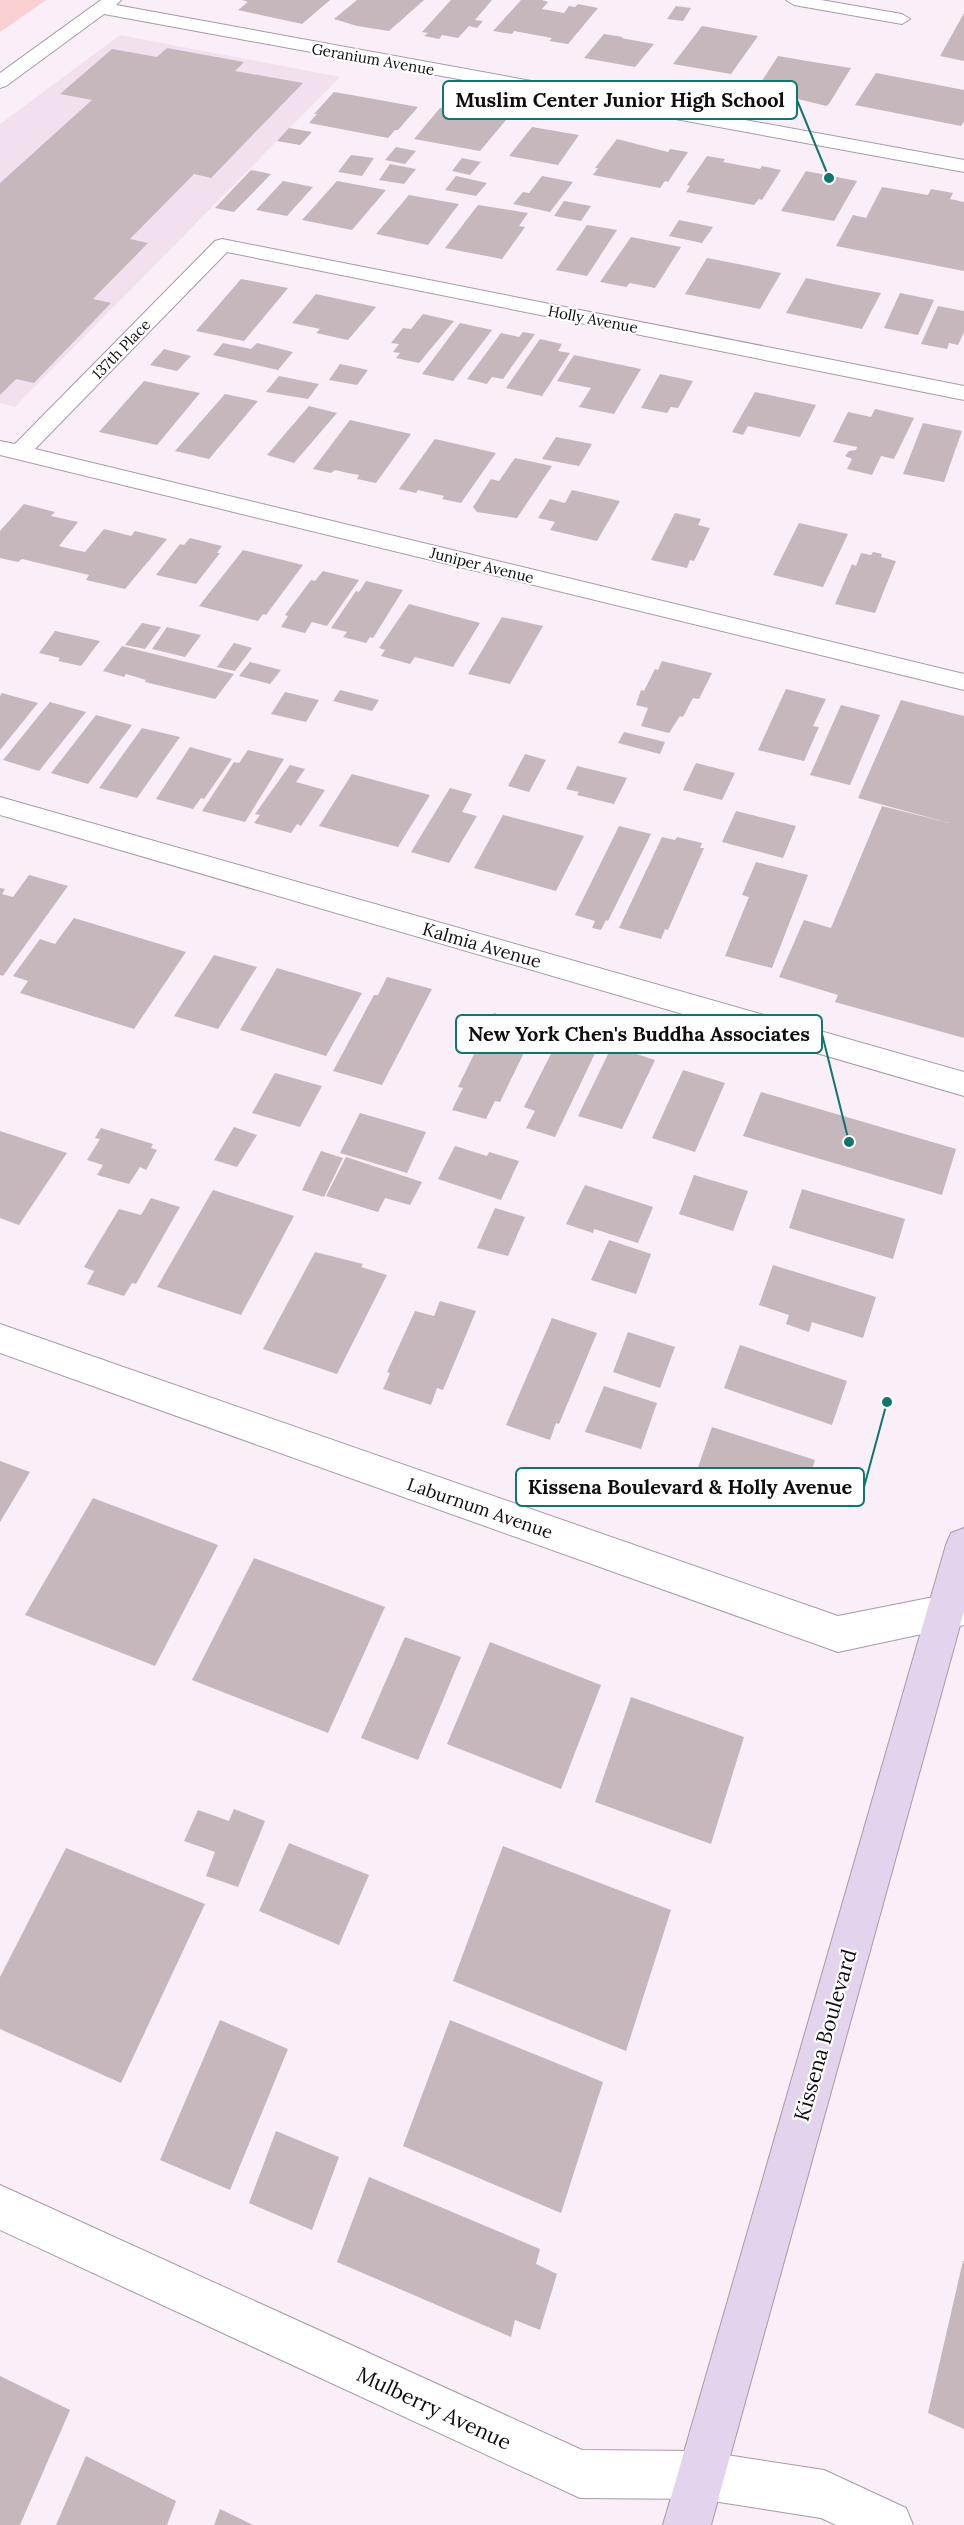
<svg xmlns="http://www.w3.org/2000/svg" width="964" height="2525" font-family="Lora,serif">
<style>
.built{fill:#f2e0ef}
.green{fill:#f8d0d1}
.building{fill:#c6b7bc}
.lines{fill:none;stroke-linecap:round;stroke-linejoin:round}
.lane-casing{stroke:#a69ba4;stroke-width:2}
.street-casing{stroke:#a69ba4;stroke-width:2}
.secondary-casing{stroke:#a69ba4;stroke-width:2}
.lane{fill:#fff;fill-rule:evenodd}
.street{fill:#fff;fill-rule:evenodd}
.secondary{fill:#e3d4ee;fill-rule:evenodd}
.labels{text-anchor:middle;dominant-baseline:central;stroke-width:4.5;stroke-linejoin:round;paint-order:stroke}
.far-street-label{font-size:15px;fill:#100c10;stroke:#fff}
.street-label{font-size:18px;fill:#100c10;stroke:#fff}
.near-street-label{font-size:21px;fill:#100c10;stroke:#fff}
.leader{fill:none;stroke:#0f766e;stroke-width:2}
.callout-dot{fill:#0f766e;stroke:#fff;stroke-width:2}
.callout{fill:#fff;stroke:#0f766e;stroke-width:2}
.callout-label{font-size:20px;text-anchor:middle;font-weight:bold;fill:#100c10}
</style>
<rect width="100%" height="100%" fill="#faeef8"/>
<path class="built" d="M120,35L340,77L15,407L0,403V124Z"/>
<path class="green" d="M0,0H46L0,32Z"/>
<g class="building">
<path d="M242,0H330L302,24L238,10L248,2Z"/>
<path d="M357,0H424L389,31L357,26L334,19Z"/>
<path d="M451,0H492L475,20L483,21L477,28L469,26L458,38L442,35L439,39L424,36L428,33L422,32Z"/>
<path d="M521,0H542L548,2L542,9L564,13L569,6L575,7L578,4L598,8L568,44L549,41L552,38L514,31L512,34L493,31Z"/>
<path d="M676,6L691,8L683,21L667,19Z"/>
<path d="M964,13V61L940,56L949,40Z"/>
<path d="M702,26L758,36L731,74L673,64Z"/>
<path d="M604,34L623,37L621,38L654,44L635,67L584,58Z"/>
<path d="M167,48L244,62L235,71L303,83L211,178L194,174L130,239L148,243L93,299L111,303L34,383L16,379L0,395V183L92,100L60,94L112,49L157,57Z"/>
<path d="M778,56L813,62L851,68L829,104L826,106L790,97L754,93Z"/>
<path d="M876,73L964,90V121L961,126L855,105Z"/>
<path d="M334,92L363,97L418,107L398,130H395L388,138L309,123L317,114H314Z"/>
<path d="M440,108L463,111L506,120L480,151L414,139Z"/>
<path d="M532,127L579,135L558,165L509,156Z"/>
<path d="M289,128L312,132L300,145L277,141Z"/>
<path d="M617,139L668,152L670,149L688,152L668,182L665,181L660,188L593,175L598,168H595Z"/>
<path d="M396,147L416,151L405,164L385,160Z"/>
<path d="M351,155L374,158L362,176L338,172Z"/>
<path d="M707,156L725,159L723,162L760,169L762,166L781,170L762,200L759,199L754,205L686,192L690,186L687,185Z"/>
<path d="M462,158L481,162L470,175L452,171Z"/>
<path d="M390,164L416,169L404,184L379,180Z"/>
<path d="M251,170L271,174L234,212L215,208Z"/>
<path d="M806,171L857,181L834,221L781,211Z"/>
<path d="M456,176L487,183L476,196L445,190Z"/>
<path d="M542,176L573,182L550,212L513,204L523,192L529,193Z"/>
<path d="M283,181L313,187L287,216L256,210Z"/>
<path d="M337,181L386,190L352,230L302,220Z"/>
<path d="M882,187L928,195L931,189L953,193L950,199L964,202V271L836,246L853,215L866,218Z"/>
<path d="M409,195L459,204L428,245L376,234Z"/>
<path d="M564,201L591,206L581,221L554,216Z"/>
<path d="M478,205L528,213L519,226L525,227L502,259L445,248Z"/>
<path d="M679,220L713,227L702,243L669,236Z"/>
<path d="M587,225L617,230L587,276L556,270Z"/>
<path d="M631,237L681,247L655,288L630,283L626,287L600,282Z"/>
<path d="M707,258L743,265L781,273L760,309L685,294Z"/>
<path d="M806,278L843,286L881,293L862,329L786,313Z"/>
<path d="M241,279L288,288L244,341L196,331Z"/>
<path d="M900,293L934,300L918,335L884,328Z"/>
<path d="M316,294L376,307L348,340L316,333L320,329L292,323Z"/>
<path d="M938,306L964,311V332L958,345L949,343L947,349L921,344Z"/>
<path d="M423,314L454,321L419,363L396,358L400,353L393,352L399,344L391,343L403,328L411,329Z"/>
<path d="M460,323L492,330L453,381L422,374Z"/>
<path d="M523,332L535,334L503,379L492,377L487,384L467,379L501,333L519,337Z"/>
<path d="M540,339L562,344L558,351L570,353L542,396L506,388Z"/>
<path d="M223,343L251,349L257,343L293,352L278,370L213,355Z"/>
<path d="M164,349L191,356L177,371L150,365Z"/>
<path d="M574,355L641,369L614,414L579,407L591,388L557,381Z"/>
<path d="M340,364L368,370L357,385L329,380Z"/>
<path d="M660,374L693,381L678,408L671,407L667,413L641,408Z"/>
<path d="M279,376L319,384L308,399L266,392Z"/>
<path d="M144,381L200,393L157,445L99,432Z"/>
<path d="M755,392L816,405L800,437L748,426L743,435L732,432Z"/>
<path d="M225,394L258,401L209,459L175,451Z"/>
<path d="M309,406L337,413L294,463L267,455Z"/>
<path d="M875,409L914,418L894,459L881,456L872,475L847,469L852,459L845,456L849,451L856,450L857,447L833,442L848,412L871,417Z"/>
<path d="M350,420L411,434L376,483L357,479L359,475L348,473L335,470L331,473L313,469Z"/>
<path d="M923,423L962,431L944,482L903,474Z"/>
<path d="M556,437L592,444L579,466L542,459Z"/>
<path d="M435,439L496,453L461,503L442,499L444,496L418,490L416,493L399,489Z"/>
<path d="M515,458L552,466L517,518L477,512L473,507L491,479L499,481Z"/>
<path d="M572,490L620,501L597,541L550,530L555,522L538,518L550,499L565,503Z"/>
<path d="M24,504L55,512L51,516L78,522L59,546L71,549L85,552L104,529L131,536L135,531L167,539L125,589L86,580L89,575L22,559L18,562L0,558V531Z"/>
<path d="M675,513L701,519L698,525L710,528L694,561L690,560L687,568L651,560Z"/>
<path d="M799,523L848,534L823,587L773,575Z"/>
<path d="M190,538L222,546L217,553H220L196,584L156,575L180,544L184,545Z"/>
<path d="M243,550L303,565L266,615L263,614L258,621L199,606Z"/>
<path d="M873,552L882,554L881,557L896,561L875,613L835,604L852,564L856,566L861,553L871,555Z"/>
<path d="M323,571L359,580L327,626L312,622L305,633L281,627L288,616L285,615L311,580L315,581Z"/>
<path d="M366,581L403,590L373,638L370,637L366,643L343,637L347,632L331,628L356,591L359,592Z"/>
<path d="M409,604L480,623L453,667L415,657L410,664L381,656L385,650L379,648Z"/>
<path d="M502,617L543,626L510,684L468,674Z"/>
<path d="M142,623L161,627L145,649L125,645Z"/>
<path d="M167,627L201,635L185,657L152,649Z"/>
<path d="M55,631L100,641L81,666L58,661L60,658L39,653Z"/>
<path d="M234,643L252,648L235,671L217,667Z"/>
<path d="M122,646L234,674L215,699L145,682L146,680L126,674L124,677L103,671Z"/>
<path d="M662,661L712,673L699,699L693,698L683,717L680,716L669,733L641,726L648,708L636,705L641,690L644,691L655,669L658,670Z"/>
<path d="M250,662L281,670L270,684L239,676Z"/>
<path d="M786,689L826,699L813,726L819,727L804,761L758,750Z"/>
<path d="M340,690L379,700L372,711L333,701Z"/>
<path d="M285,692L319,700L306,722L271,714Z"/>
<path d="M2,693L38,703L0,750V696Z"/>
<path d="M901,700L964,716V1038L835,1002L838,995L779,977L804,920L831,928L882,806L949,823L858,798Z"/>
<path d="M50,702L86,712L39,771L3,760Z"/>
<path d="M841,705L880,715L850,785L810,775Z"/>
<path d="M96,715L132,725L88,784L51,773Z"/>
<path d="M142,728L180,737L137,798L99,788Z"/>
<path d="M624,732L665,742L660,754L618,743Z"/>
<path d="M190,747L232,759L204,799L201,798L193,809L156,799Z"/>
<path d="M248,750L284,759L245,822L202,811L234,762L239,763Z"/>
<path d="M525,754L546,760L529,792L508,786Z"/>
<path d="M696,763L735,773L722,800L683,790Z"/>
<path d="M290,765L305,769L296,782L325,790L301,826L297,824L291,833L254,823L260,815L255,814Z"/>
<path d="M577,766L627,778L614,804L577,795L579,792L566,789Z"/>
<path d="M352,774L430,795L398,847L319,826Z"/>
<path d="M450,788L472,794L462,812L477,816L449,863L411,852Z"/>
<path d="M736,811L796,826L783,858L722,842Z"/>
<path d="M503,815L584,836L556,891L474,868Z"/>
<path d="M619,826L651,834L608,921L606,920L601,930L592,928L595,921L575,915Z"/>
<path d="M662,837L675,840L677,837L702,843L700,848H704L668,930L665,929L661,939L619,928Z"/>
<path d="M756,862L808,875L772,968L725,956L749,897L742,895Z"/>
<path d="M29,875L68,886L3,976L0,975V888L5,889L2,894L13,897Z"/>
<path d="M74,918L186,952L134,1029L20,993L28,981L13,976L40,939L55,944Z"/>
<path d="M214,955L257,967L218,1029L174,1016Z"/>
<path d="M277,968L362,993L326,1056L240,1030Z"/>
<path d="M387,977L432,989L382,1085L333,1071L374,995H378Z"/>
<path d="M494,1013L537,1026L500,1102L495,1101L486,1119L452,1110L463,1088L458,1087Z"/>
<path d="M559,1031L600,1043L555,1137L526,1128L535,1111L524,1107L556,1044L553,1043Z"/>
<path d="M612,1046L655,1060L622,1129L578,1116Z"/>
<path d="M683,1070L725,1083L695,1152L652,1138Z"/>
<path d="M275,1073L322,1086L300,1127L252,1113Z"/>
<path d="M761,1092L956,1149L942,1195L743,1136Z"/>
<path d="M360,1113L426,1132L407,1173L340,1153Z"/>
<path d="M234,1127L257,1135L237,1167L214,1160Z"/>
<path d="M101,1128L153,1144L151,1148L157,1150L146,1170L140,1167L129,1184L97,1175L103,1165L87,1160L100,1139L95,1138Z"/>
<path d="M0,1131L67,1153L19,1225L0,1218Z"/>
<path d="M455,1146L487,1156L489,1152L519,1161L501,1200L438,1179Z"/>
<path d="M321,1151L343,1158L324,1197L302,1190Z"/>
<path d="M346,1157L422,1182L410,1205L385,1198L378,1212L326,1196Z"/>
<path d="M694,1175L748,1191L733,1231L679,1214Z"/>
<path d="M585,1185L653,1207L638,1243L594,1229L593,1233L566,1224Z"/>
<path d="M802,1189L905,1219L893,1259L789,1228Z"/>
<path d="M213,1190L294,1216L241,1315L157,1287Z"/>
<path d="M151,1198L180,1207L136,1284L132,1283L124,1296L87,1284L94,1271L84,1267L119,1209L141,1215Z"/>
<path d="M495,1208L525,1217L508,1256L477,1248Z"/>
<path d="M609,1240L651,1254L636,1294L591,1280Z"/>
<path d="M315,1252L363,1264L361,1267L387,1275L337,1374L263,1349Z"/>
<path d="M773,1265L876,1297L863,1338L812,1322L809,1332L786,1324L789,1315L759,1305Z"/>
<path d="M440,1301L476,1311L443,1390L437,1388L431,1405L383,1389L390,1373L387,1372L415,1311L434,1316Z"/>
<path d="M552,1318L597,1333L559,1424L556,1423L550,1440L506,1425Z"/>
<path d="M628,1332L675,1347L660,1388L613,1372Z"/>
<path d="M740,1345L847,1381L832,1425L724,1388Z"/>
<path d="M604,1386L657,1403L641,1449L585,1432Z"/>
<path d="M712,1427L815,1460L800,1506L696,1473Z"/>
<path d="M0,1461L30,1472L0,1522Z"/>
<path d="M93,1498L218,1545L155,1666L25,1615Z"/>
<path d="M254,1558L385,1607L328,1733L192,1680Z"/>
<path d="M405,1637L461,1657L418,1760L361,1738Z"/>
<path d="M490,1642L601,1685L561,1789L447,1744Z"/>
<path d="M631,1697L744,1737L711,1844L595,1802Z"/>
<path d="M234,1809L265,1821L238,1887L206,1876L215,1852L184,1841L198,1810L229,1821Z"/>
<path d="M289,1843L369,1875L339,1945L259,1911Z"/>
<path d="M503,1846L671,1910L626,2051L453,1981Z"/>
<path d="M66,1848L205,1904L121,2083L0,2029V1977Z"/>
<path d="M220,2020L288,2049L230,2190L160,2160Z"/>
<path d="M450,2020L603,2082L561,2213L403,2146Z"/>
<path d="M276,2131L339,2157L312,2230L249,2203Z"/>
<path d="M369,2177L540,2249L536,2264L557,2274L540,2330L515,2320L511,2337L337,2262Z"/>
<path d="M963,2261H964V2429L928,2413Z"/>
<path d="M0,2376L70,2410L20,2525H0Z"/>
<path d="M86,2456L176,2501L167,2525H56Z"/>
<path d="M220,2509L253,2525H214Z"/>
</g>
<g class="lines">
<defs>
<path id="lane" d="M786,0H821L902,14L910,19L902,24L794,5Z"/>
<g id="street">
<path d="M101,0H121L116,5L964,160V172L104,14L6,86L0,88V73Z"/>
<path d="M222,239L964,386V400L227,252L35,449L964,674V690L0,455V441L15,444L215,241Z"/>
<path d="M0,797L964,1072V1096L0,815Z"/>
<path d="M0,1324L838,1616L964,1591V1625L838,1652L0,1353Z"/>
<path d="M0,2185L582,2450L700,2451L824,2470L906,2508L913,2525H836L821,2518L700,2499L580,2498L0,2230Z"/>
</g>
<path id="secondary" d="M964,1528V1611L711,2525H663L946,1545L951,1533Z"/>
</defs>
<use href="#lane" class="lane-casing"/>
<use href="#street" class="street-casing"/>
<use href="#secondary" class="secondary-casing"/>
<use href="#lane" class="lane"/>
<use href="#street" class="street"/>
<use href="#secondary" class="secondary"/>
</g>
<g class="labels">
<g class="far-street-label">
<text transform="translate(373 59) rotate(10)">Geranium Avenue</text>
<text transform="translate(593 319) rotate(11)">Holly Avenue</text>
<text transform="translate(121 349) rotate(-46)">137th Place</text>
<text transform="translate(482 565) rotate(14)">Juniper Avenue</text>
</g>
<g class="street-label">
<text transform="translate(482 945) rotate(16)">Kalmia Avenue</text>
<text transform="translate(480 1508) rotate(19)">Laburnum Avenue</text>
</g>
<g class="near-street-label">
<text transform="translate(825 2035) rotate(-74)">Kissena Boulevard</text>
<text transform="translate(434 2408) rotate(25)">Mulberry Avenue</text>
</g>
</g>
<path class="leader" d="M829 178L797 100M849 1142L822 1034M887 1402L864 1487"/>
<g class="callout-dot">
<circle cx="829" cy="178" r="6"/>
<circle cx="849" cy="1142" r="6"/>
<circle cx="887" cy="1402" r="6"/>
</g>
<g class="callout">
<rect x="443" y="81" width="354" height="38" rx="6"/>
<rect x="456" y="1015" width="366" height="38" rx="6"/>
<rect x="516" y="1468" width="348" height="38" rx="6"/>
</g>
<g class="callout-label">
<text x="620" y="107">Muslim Center Junior High School</text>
<text x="639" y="1041">New York Chen's Buddha Associates</text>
<text x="690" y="1494">Kissena Boulevard &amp; Holly Avenue</text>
</g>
</svg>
